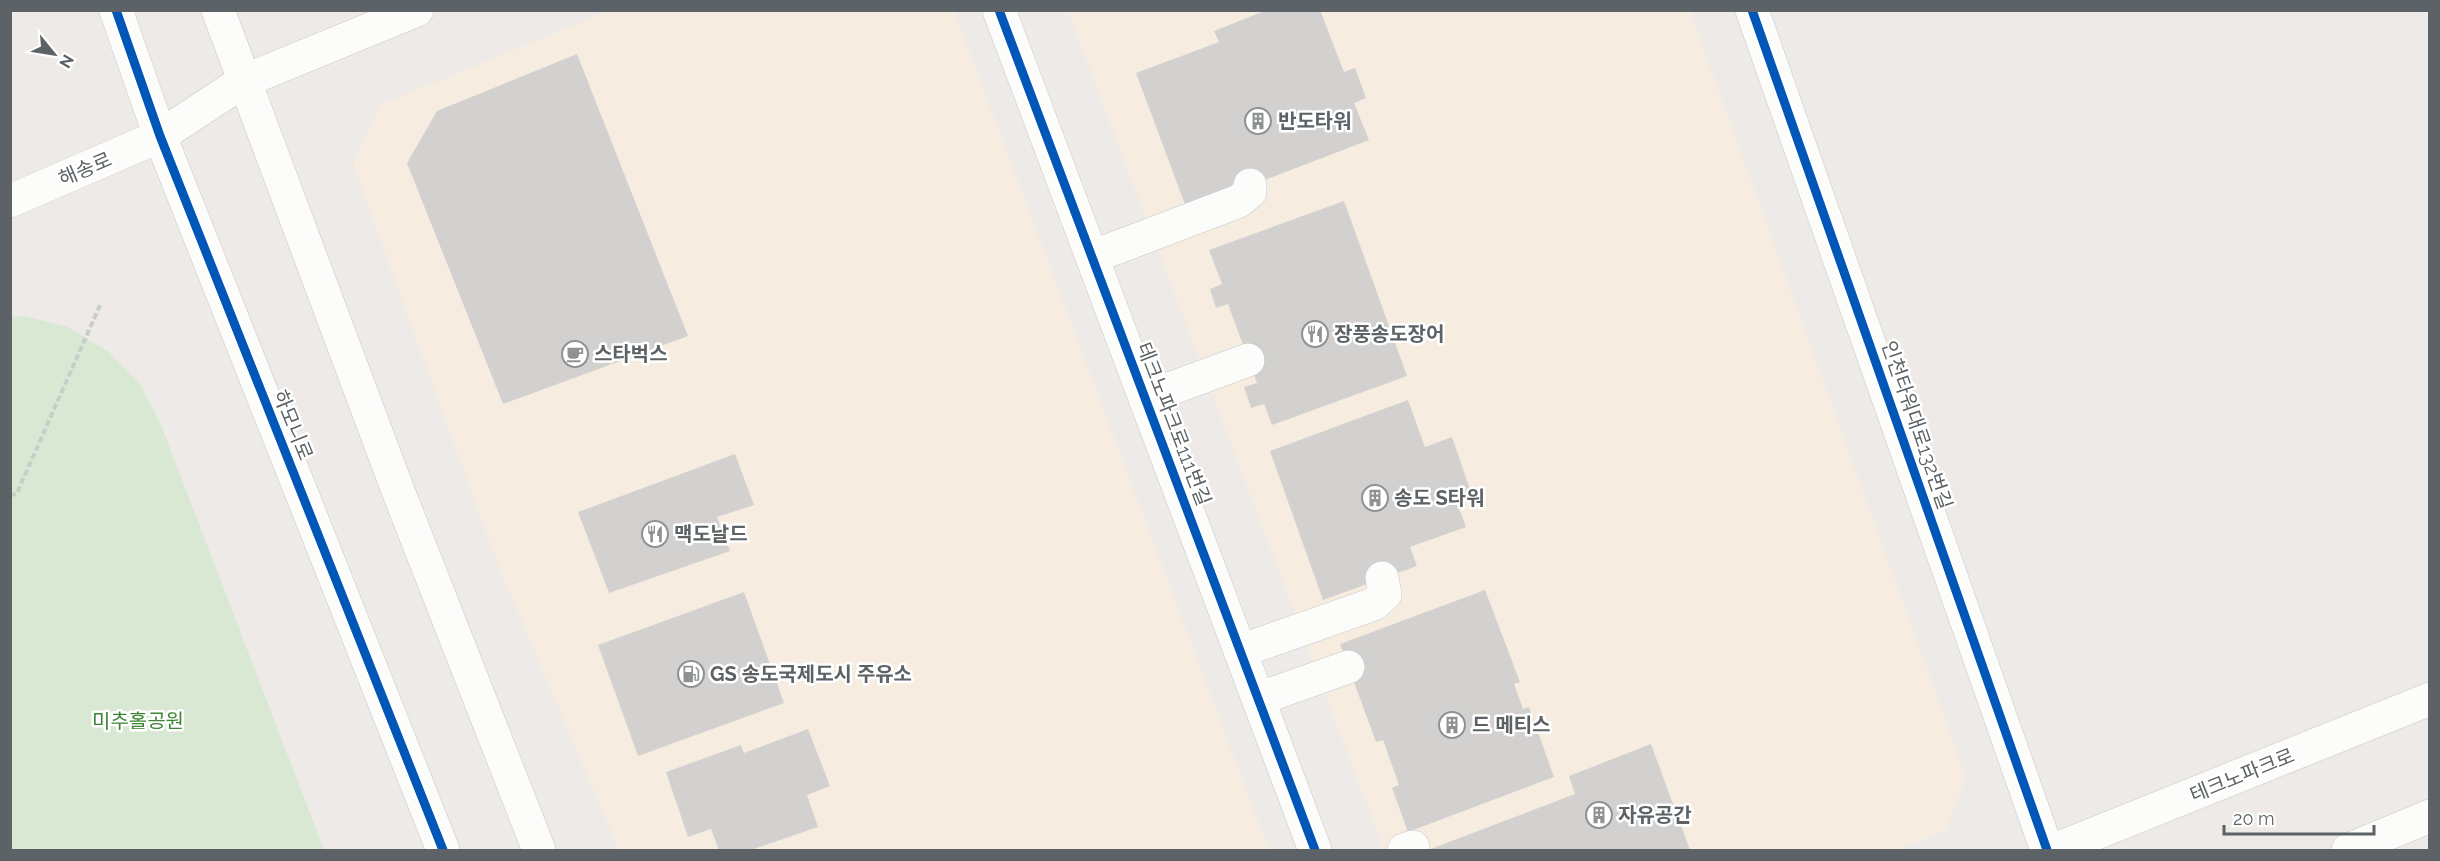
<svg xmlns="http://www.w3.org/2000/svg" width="2440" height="861" font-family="Raleway,'Noto Sans KR',sans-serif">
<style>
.commercial{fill:#f6ede0}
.green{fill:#d8e8d2}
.building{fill:#d3d1d0}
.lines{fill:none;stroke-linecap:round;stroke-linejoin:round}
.minor-casing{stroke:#c8c8c8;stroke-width:34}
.path{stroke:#c7ceca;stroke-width:4;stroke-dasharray:6 3;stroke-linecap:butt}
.minor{stroke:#fcfcfb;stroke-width:33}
.cycleway-casing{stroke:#fff;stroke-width:13}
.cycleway{stroke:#0057b8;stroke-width:9}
.labels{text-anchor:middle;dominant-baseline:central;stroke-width:5;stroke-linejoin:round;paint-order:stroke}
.poi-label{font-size:20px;font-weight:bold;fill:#5c6265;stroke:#fff;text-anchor:start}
.street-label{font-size:20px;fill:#5c6265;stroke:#fff}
.park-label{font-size:20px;fill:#3d8534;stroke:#fff}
</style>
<rect width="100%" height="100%" fill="#edeae7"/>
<g class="commercial">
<path d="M608,11H954L1269,850H619L498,565L353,164L380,105Z"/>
<path d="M1068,11H1690L1966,777L1946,831L1896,850H1384Z"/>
</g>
<path class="green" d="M23,316L68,327L107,351L140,384L161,425L324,850H11L10,317Z"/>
<g class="building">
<path d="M1267,10H1320L1344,72L1355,68L1366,98L1354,103L1369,140L1187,210L1136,73L1219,42L1214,31Z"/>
<path d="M577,54L688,336L503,404L407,163L437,111Z"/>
<path d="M1344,201L1407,376L1272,425L1264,404L1251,408L1244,387L1257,383L1228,304L1216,308L1210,289L1222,284L1209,250Z"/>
<path d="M1408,400L1425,447L1452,437L1472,495L1456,500L1466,527L1410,547L1417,566L1323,600L1270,451Z"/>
<path d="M735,454L754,505L717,517L730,551L609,593L578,512Z"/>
<path d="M1485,590L1520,682L1514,684L1523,709L1529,707L1554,777L1408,832L1392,788L1399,785L1383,740L1376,742L1340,644Z"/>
<path d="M744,592L784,703L638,756L598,645Z"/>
<path d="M808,729L830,786L807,795L818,827L751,850H719L711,829L688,837L666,772L741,745L744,753Z"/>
<path d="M1651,744L1690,850H1415H1428L1575,794L1569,776Z"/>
</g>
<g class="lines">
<defs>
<g id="minor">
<path d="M116,10L160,136L443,850"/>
<path d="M218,10L397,488L539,850"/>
<path d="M999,10L1315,850"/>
<path d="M1752,10L2047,850"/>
<path d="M10,201L160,136L244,81L417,10"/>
<path d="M1092,257L1239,201L1250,192V185"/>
<path d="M1145,398L1248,360"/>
<path d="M1240,651L1374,604L1385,594L1382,578"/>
<path d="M1258,699L1348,667"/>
<path d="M1404,850L1413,847"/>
<path d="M2054,850L2430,699"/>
<path d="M2348,850L2430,816"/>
</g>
</defs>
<use href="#minor" class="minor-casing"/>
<path class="path" d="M10,496L17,493L101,303"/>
<use href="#minor" class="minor"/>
<defs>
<g id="cycleway">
<path d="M116,10L160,136L443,850"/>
<path d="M999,10L1315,850"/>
<path d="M1752,10L2047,850"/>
</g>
</defs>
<use href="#cycleway" class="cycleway-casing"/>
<use href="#cycleway" class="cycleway"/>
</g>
<defs>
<symbol id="building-ring" viewBox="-11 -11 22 22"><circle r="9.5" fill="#fff" stroke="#8f9292" stroke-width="1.5"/><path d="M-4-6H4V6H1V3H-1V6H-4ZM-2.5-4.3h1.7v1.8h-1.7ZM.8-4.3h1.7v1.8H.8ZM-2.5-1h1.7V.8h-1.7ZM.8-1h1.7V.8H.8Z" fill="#8f9292"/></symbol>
<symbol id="restaurant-ring" viewBox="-11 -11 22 22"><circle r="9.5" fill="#fff" stroke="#8f9292" stroke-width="1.5"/><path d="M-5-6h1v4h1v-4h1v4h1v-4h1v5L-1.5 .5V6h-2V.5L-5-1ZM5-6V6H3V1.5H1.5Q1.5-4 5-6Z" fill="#8f9292"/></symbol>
<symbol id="cafe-ring" viewBox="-11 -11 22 22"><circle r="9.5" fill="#fff" stroke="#8f9292" stroke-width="1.5"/><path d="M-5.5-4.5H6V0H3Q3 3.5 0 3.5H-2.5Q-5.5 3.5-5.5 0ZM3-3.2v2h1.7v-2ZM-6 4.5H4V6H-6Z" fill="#8f9292"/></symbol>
<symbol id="fuel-ring" viewBox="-11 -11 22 22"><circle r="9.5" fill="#fff" stroke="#8f9292" stroke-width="1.5"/><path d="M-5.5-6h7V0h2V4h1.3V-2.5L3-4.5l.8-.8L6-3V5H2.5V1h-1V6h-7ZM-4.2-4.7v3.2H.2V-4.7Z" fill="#8f9292"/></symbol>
</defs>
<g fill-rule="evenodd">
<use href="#building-ring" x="1243" y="106" width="30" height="30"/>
<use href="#restaurant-ring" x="1300" y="319" width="30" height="30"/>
<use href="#cafe-ring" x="560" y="339" width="30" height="30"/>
<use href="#building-ring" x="1360" y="483" width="30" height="30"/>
<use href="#restaurant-ring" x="640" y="519" width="30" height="30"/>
<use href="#fuel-ring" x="676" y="659" width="30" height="30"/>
<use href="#building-ring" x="1437" y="710" width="30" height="30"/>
<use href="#building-ring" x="1584" y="800" width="30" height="30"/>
</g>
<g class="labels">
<g class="poi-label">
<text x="1278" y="121">반도타워</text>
<text x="1334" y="334">장풍송도장어</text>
<text x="594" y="354">스타벅스</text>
<text x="1394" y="498">송도 S타워</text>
<text x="674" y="534">맥도날드</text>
<text x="710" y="674">GS 송도국제도시 주유소</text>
<text x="1472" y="725">드 메티스</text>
<text x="1618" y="815">자유공간</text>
</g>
<g class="street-label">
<text transform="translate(85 169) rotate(-23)">해송로</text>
<text transform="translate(1174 424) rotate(69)">테크노파크로111번길</text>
<text transform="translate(293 425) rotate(68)">하모니로</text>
<text transform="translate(1917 425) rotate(71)">인천타워대로132번길</text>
<text transform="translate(2242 775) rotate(-22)">테크노파크로</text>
</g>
<g class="park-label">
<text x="138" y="721">미추홀공원</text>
</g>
</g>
<rect width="2440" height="861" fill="none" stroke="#5c6265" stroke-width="24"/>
<g transform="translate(54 54) rotate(120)" stroke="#ffffff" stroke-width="4.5" paint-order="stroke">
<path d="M0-4.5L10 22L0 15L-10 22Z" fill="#5c6265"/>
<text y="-9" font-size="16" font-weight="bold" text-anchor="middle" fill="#5c6265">N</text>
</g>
<path d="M2224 825v9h150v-9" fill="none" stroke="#5c6265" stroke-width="3"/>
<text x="2233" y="825" font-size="18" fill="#5c6265" stroke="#ffffff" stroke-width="4.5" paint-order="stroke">20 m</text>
</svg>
